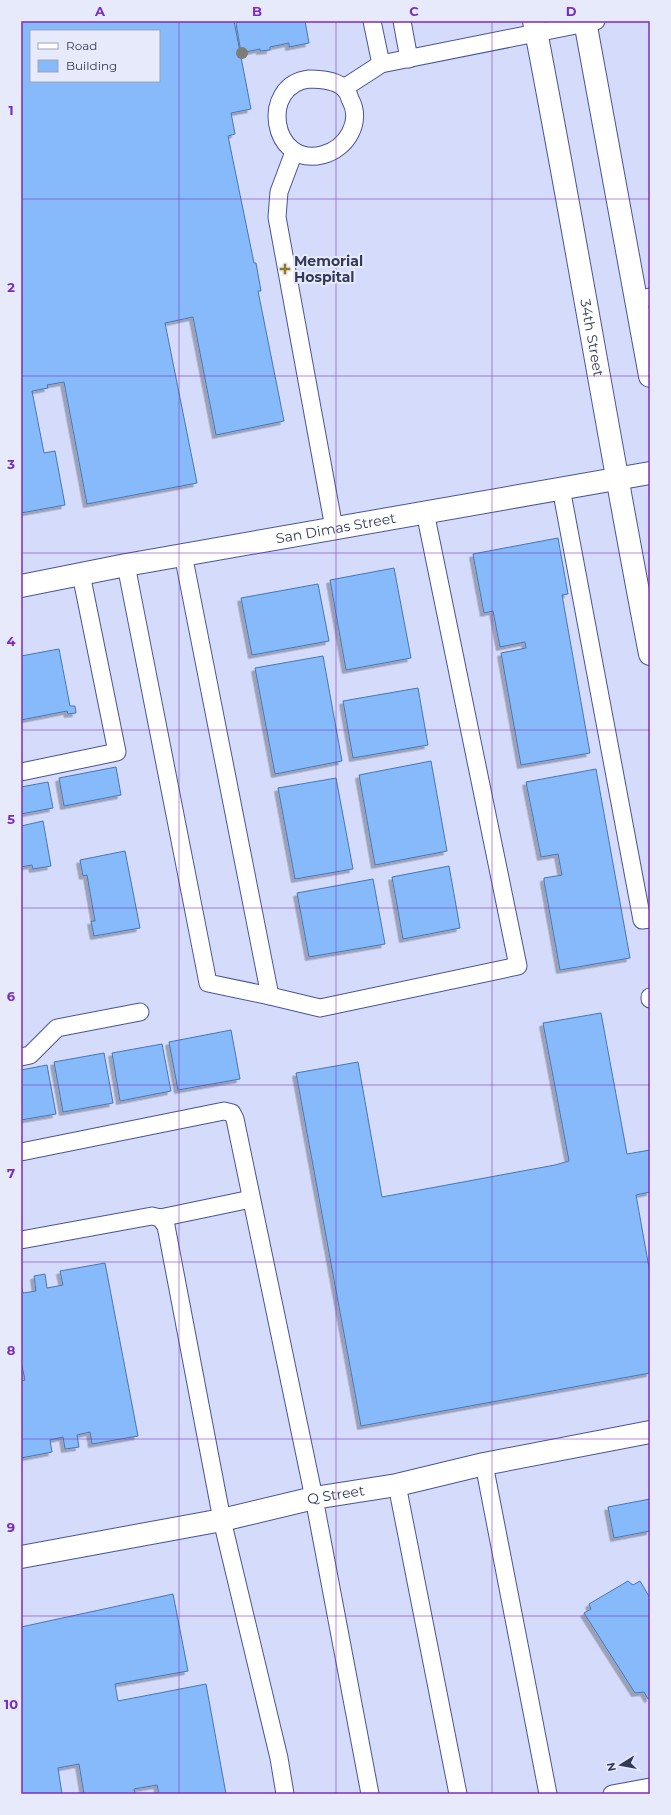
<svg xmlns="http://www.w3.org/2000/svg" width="671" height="1815" font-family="Montserrat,sans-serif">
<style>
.building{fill:#87bafb;stroke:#4676b2;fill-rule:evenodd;filter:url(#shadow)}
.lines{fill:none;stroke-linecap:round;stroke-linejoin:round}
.service-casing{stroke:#4a5496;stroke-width:19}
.tertiary-casing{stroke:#4a5496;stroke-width:24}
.service{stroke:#fff;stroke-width:17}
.tertiary{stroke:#fff;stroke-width:22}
.tree{fill:#7f7d78}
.grid{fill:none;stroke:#7b2cbf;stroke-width:1;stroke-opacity:0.55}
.poi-dot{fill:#907b21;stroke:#e6eafa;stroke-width:1.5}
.labels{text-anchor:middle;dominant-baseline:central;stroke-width:4;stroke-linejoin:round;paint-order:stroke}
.poi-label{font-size:14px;font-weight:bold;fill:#333958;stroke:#e6eafa;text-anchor:start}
.street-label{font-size:14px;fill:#333958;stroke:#e6eafa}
.neatline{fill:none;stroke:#7b2cbf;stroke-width:1.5}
.grid-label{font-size:13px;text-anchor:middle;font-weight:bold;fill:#7b2cbf}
</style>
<defs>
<filter id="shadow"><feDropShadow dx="-3.5" dy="3.5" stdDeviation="0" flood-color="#0004"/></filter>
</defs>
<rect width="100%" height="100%" fill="#d5dcfb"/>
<g class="building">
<path d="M21,21H234L251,109L231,113L235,134L228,136L254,263H256L261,291H258L284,421L216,435L193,317L165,323L197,483L87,504L64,382L47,385L48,388L32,391L44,453L55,451L65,505L21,513ZM31,31H159V81H31Z"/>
<path d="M242,21H305L309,43L289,47V43L270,47V50L260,51V49L241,53L236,23Z"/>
<path d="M558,538L568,594L562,595L590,753L521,765L501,653L526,648L525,642L500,647L493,611L484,613L473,554Z"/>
<path d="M394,568L411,658L346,670L330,580Z"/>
<path d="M318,584L329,641L252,655L241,598Z"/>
<path d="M59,649L70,706H75L76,713L68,714L67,711L21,720V656Z"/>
<path d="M323,656L342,761L275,774L255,668Z"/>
<path d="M418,688L428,745L353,758L343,701Z"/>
<path d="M431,761L447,851L375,865L359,775Z"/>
<path d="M116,767L121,795L64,806L59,778Z"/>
<path d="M596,769L630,958L560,970L544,881V878L562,875L558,854L541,857L526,782Z"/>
<path d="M336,778L353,869L295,879L278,788Z"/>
<path d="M48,782L53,808L21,814V787Z"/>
<path d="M43,821L51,866L33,869L32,865L21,867V826Z"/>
<path d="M125,851L140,928L94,936L91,921H95L87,875L83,876L80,860Z"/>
<path d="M449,866L460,928L403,939L392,877Z"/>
<path d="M373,879L385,944L309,957L297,893Z"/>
<path d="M601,1013L627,1154L650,1150V1192L636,1195L650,1273V1373L361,1426L296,1073L358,1062L382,1197L555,1165L569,1161L543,1023Z"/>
<path d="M231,1030L240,1079L178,1090L169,1042Z"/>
<path d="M162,1044L171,1091L120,1101L112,1053Z"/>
<path d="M104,1053L113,1103L63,1112L54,1062Z"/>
<path d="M47,1065L56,1114L21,1120V1070Z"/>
<path d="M105,1263L138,1436L92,1444L90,1432L77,1435L79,1447L65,1449L63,1437L50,1440L52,1452L21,1458V1381L25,1380L21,1361V1285L23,1293L36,1291L34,1276L45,1274L47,1288L63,1285L60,1271Z"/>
<path d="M650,1499V1531L614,1538L608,1507Z"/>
<path d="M628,1581L633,1585L640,1581L650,1598V1698L648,1699L644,1692L635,1693L584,1613L591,1609L589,1604Z"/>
<path d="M173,1594L188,1671L115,1684L118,1701L206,1684L226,1794H159L157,1785L134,1789L135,1794H84L79,1764L58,1768L62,1794H21V1627Z"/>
</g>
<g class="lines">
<defs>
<g id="service">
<path d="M372,21L381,64"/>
<path d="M402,21L409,59"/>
<path d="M309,79C321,79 335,80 344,88C347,91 349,95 350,99C363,121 347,149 322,155C271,167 259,85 309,79Z"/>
<path d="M344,88L381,64L596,21"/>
<path d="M294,152L279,192L277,217L334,528"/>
<path d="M636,300L650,297"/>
<path d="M561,488L642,920L650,919"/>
<path d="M183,554L270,996L320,1008L518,966L425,512"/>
<path d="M126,565L208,983L270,996"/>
<path d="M21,772L117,752L81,574"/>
<path d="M650,997V999"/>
<path d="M21,1057L30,1055L57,1028L140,1012"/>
<path d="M21,1152L224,1111L232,1113L235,1119L314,1498L370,1794"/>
<path d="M160,1218L251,1199"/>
<path d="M21,1240L152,1216L160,1218L166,1226L222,1520L279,1758L285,1794"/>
<path d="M484,1464L548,1794"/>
<path d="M397,1485L458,1794"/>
<path d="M612,1794L650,1787"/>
</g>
<g id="tertiary">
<path id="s1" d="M534,21C575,231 609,443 650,654"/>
<path d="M585,21L650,376"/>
<path id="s2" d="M21,586L126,565L650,473"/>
<path id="s3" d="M21,1557L222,1520L314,1498L397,1485L484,1464L650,1432"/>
</g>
</defs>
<use href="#service" class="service-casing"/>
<use href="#tertiary" class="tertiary-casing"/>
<use href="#service" class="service"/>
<use href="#tertiary" class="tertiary"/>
</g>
<circle class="tree" cx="242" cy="53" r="6"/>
<path class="grid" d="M179,21V1794M336,21V1794M492,21V1794M21,199H650M21,376H650M21,553H650M21,730H650M21,908H650M21,1085H650M21,1262H650M21,1439H650M21,1616H650"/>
<path class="poi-dot" d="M283 263h4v4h4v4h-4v4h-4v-4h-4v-4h4z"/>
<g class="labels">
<g class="poi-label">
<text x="294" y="261">Memorial<tspan x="294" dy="16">Hospital</tspan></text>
</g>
<g class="street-label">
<text stroke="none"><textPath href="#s1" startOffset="322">34th Street</textPath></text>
<text stroke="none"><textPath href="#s2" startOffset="320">San Dimas Street</textPath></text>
<text stroke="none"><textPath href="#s3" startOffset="321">Q Street</textPath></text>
</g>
</g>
<rect width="671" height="1815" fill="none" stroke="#e6eafa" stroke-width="44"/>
<rect x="30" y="30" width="130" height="52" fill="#e6eafa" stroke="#9ea3b9"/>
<rect x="38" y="43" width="20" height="6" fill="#ffffff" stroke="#9ea3b9"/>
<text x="66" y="50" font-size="12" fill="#333958">Road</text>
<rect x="38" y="60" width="20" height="12" fill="#87bafb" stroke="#9ea3b9"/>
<text x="66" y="70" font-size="12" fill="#333958">Building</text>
<g transform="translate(621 1765) rotate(259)" stroke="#e6eafa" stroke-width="3" paint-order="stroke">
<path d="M0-3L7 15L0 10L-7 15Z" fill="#333958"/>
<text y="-6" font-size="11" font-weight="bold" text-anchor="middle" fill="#333958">N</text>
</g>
<rect x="22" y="22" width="627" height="1771" class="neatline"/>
<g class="grid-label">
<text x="100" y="16">A</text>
<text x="257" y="16">B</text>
<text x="414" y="16">C</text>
<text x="571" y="16">D</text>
<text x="11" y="115">1</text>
<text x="11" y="292">2</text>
<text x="11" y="469">3</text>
<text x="11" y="646">4</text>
<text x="11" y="824">5</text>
<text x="11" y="1001">6</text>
<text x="11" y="1178">7</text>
<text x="11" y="1355">8</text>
<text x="11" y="1532">9</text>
<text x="11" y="1709">10</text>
</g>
</svg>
